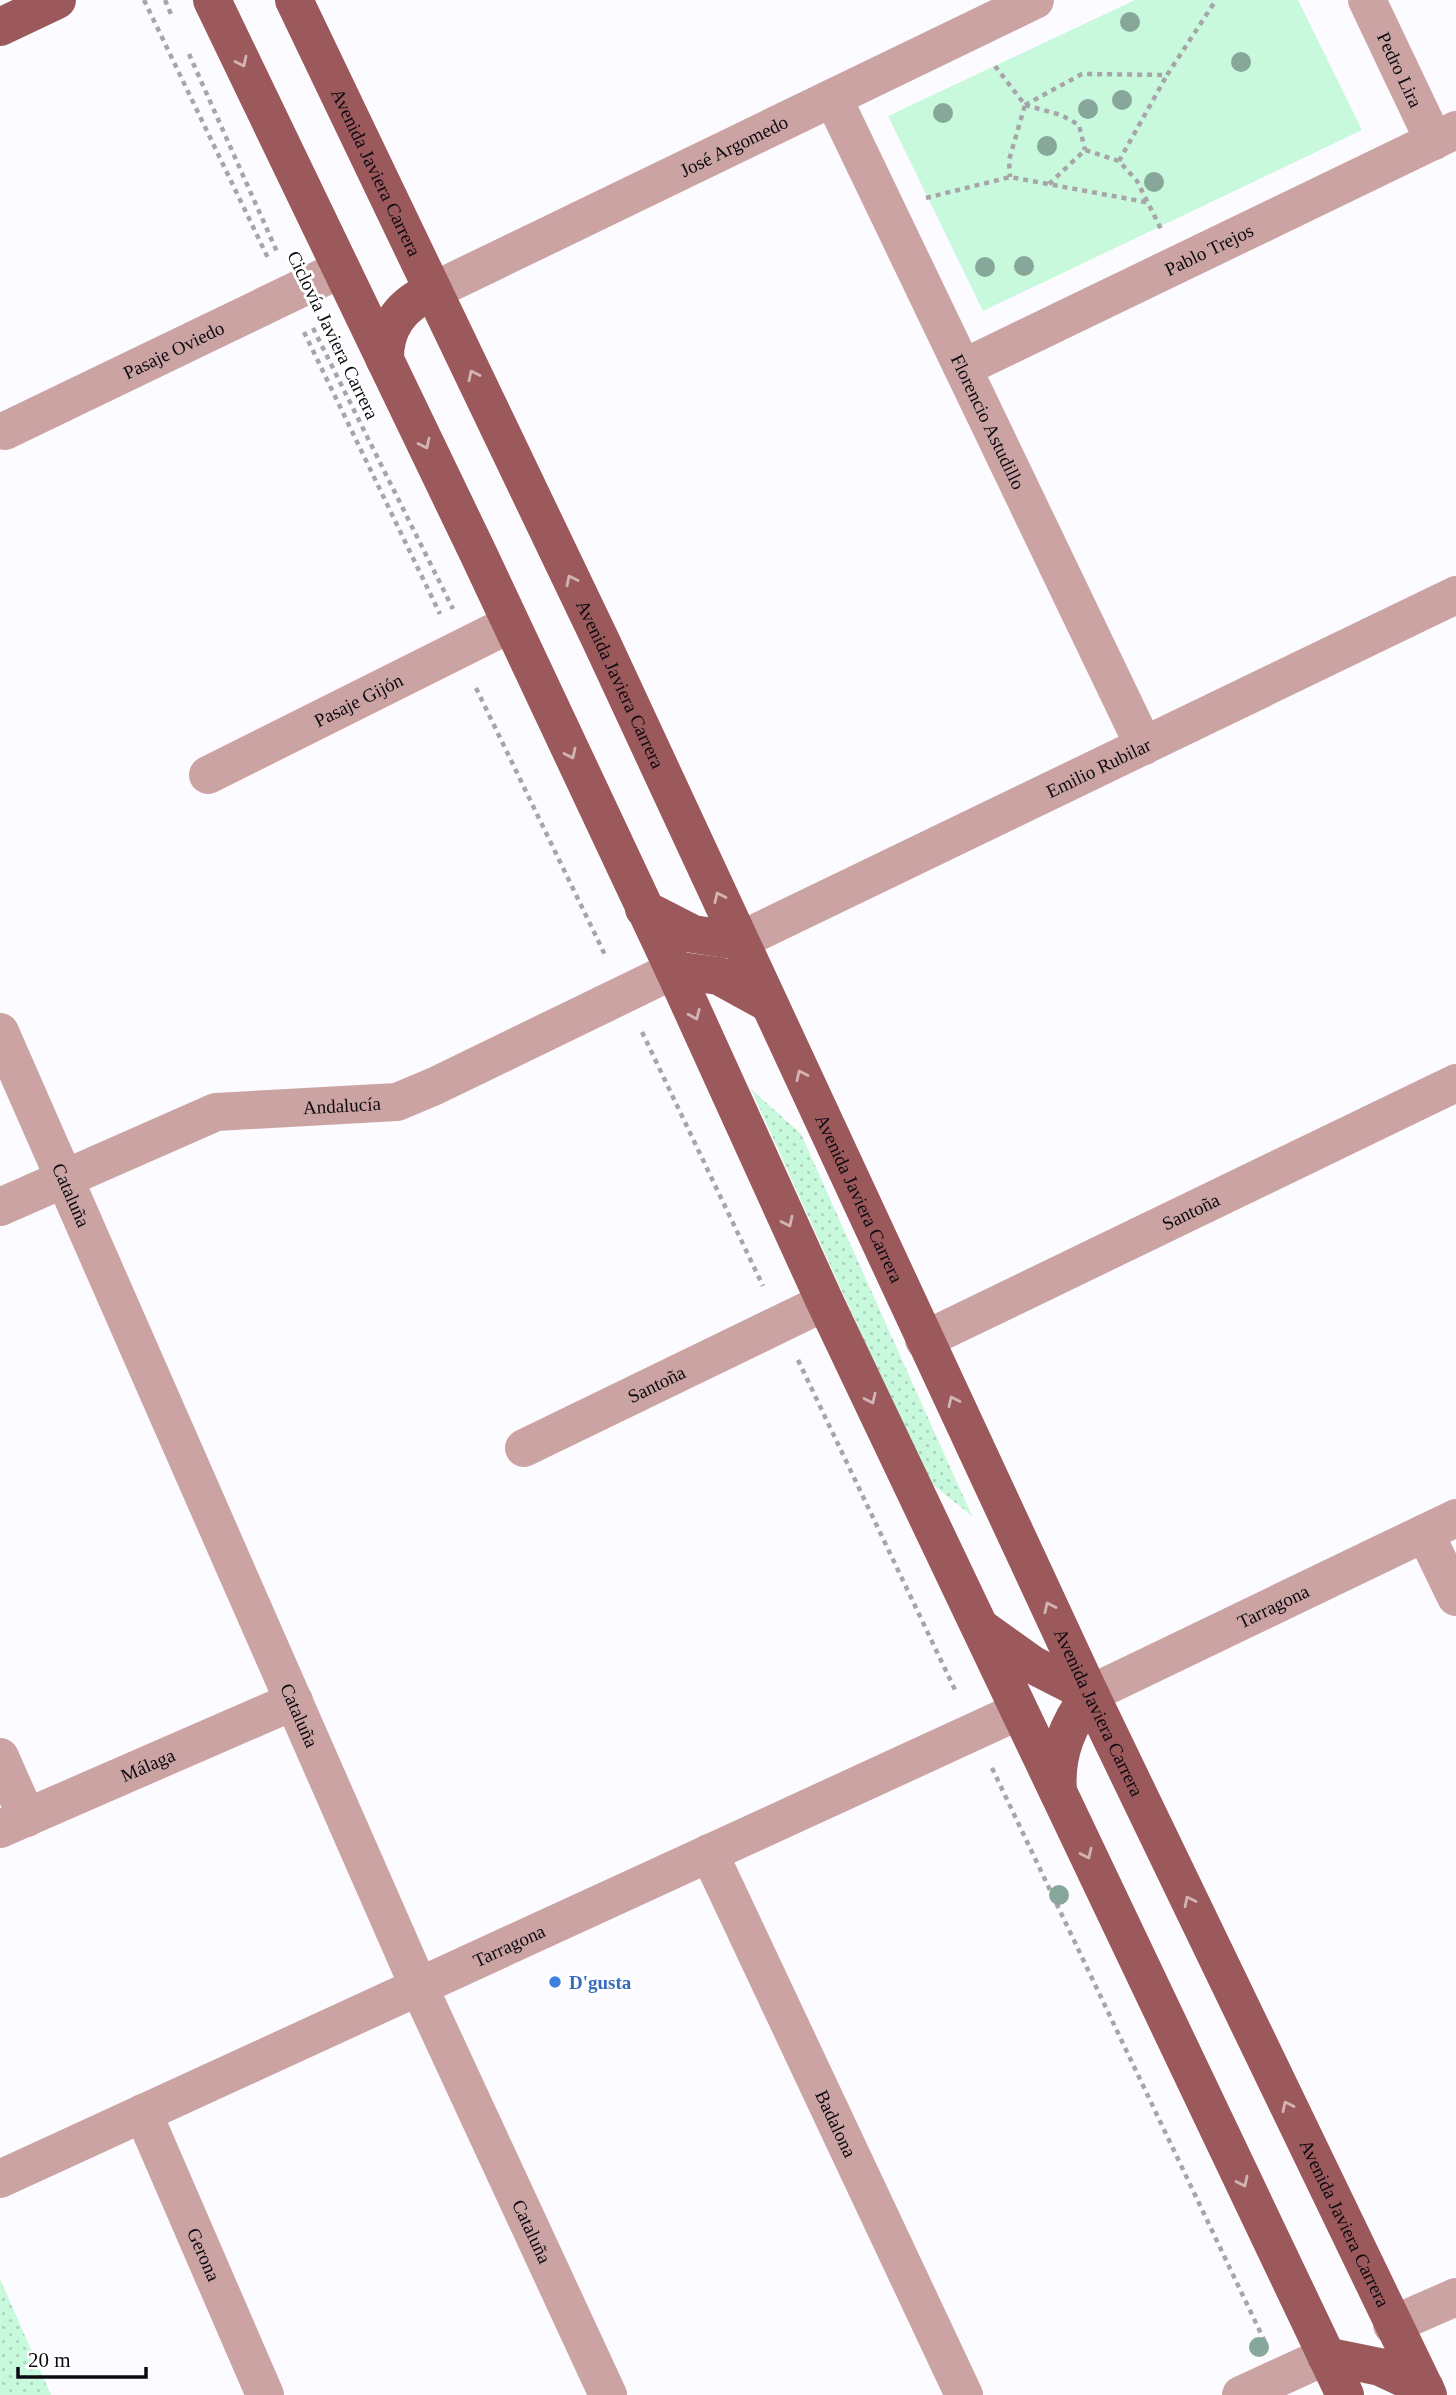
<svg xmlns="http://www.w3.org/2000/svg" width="1456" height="2395" font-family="'Times New Roman',serif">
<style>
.grass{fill:url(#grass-dots)}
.park{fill:#c8f9dd}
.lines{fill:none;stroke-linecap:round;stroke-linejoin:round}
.path{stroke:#a7a5aa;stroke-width:4.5;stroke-dasharray:5 5;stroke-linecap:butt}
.minor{stroke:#cba3a3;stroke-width:38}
.major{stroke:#9c595b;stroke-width:38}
.tree{fill:#86a799}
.oneway{stroke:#d2b4b5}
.shop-dot{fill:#3f7fe0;stroke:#fff;stroke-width:2.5}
.labels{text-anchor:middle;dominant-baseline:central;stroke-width:6;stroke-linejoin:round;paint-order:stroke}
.street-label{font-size:19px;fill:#0c0a11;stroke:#fff}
.shop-label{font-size:19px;font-weight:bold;fill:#366cbe;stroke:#fff;text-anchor:start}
</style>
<defs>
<pattern id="grass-dots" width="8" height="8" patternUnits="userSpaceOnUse" patternTransform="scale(1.75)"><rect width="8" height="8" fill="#c8f9dd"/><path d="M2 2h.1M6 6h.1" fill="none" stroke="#abd4bd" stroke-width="1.8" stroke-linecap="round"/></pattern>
</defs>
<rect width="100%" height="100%" fill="#fcfbff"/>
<g class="grass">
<path d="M751,1089L801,1134L972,1516L927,1480Z"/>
<path d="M0,2279L51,2395H0Z"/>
</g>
<path class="park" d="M1135,0H1298L1362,130L983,311L888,116Z"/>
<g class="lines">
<g class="path">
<path d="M144,0L268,258"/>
<path d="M165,0L171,14"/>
<path d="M189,54L278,254"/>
<path d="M995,66L1025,105L1009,160L1010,177"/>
<path d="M1025,105L1082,74L1167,75L1216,0"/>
<path d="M1025,105L1061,115L1079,125L1085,150"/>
<path d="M1119,161L1167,75"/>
<path d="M1049,184L1085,150L1119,161L1137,181L1161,229"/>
<path d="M926,198L1010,177L1151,203"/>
<path d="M313,328L453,609"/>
<path d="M304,332L440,614"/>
<path d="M476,688L606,957"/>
<path d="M642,1032L763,1286"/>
<path d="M798,1360L957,1694"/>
<path d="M992,1768L1265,2342"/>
</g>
<g class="minor">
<path id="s1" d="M1367,0L1434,141"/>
<path id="s2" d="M833,98L1144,746"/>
<path id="s3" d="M433,291L1035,0"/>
<path id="s4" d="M963,368L1456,130"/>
<path id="s5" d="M5,431L341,269"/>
<path id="s6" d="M208,775L510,624"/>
<path id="s7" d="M739,941L1456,595"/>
<path id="s8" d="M0,1032L419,1987L608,2395"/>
<path id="s9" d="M0,1207L216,1112L397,1102L435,1086L674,970"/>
<path id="s10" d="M924,1340L1456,1083"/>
<path id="s11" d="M524,1448L825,1302"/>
<path d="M1425,1533L1456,1597"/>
<path id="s12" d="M1090,1694L1456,1518"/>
<path d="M0,1757L27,1818"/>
<path id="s13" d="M0,1829L294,1701"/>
<path id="s14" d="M709,1853L964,2395"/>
<path id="s15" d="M143,2113L265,2395"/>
<path id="s16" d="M0,2179L1019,1711"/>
<path d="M1392,2325L1456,2297"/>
<path d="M1241,2395L1326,2356"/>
</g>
<g class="major">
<path d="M212,0L478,553L674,970L825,1302L1345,2395"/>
<path id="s17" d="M294,0L601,641L1090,1694L1428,2395"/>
<path d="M0,27L57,0"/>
<path d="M385,360C384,326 403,303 433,291"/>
<path d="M644,909L693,934L739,941"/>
<path d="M674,970L719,976L768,1003"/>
<path d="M984,1630L1033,1665L1090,1694C1068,1724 1055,1754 1058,1791"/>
<path d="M1326,2356L1380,2367L1425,2388"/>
</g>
</g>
<g class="tree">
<circle cx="1130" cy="22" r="10"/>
<circle cx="1241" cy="62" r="10"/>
<circle cx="1122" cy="100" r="10"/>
<circle cx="1088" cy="109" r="10"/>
<circle cx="943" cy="113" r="10"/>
<circle cx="1047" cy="146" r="10"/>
<circle cx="1154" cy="182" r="10"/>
<circle cx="1024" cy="266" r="10"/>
<circle cx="985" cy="267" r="10"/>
<circle cx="1059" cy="1895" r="10"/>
<circle cx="1259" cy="2347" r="10"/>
</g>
<defs><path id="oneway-chevron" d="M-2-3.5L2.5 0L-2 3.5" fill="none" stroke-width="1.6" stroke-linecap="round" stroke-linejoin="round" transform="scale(1.75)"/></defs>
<g class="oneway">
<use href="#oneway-chevron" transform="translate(242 62) rotate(64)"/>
<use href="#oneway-chevron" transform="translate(473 375) rotate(-116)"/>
<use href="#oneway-chevron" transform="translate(425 444) rotate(64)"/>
<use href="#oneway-chevron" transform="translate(571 580) rotate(-116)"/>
<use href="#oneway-chevron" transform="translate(571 754) rotate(65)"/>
<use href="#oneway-chevron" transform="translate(719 897) rotate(-115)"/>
<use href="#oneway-chevron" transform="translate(695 1015) rotate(66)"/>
<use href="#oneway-chevron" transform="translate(801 1075) rotate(-115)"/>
<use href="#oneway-chevron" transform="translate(788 1222) rotate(65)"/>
<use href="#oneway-chevron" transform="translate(871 1399) rotate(65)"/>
<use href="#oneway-chevron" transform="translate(953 1401) rotate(-115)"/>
<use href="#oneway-chevron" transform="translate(1049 1607) rotate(-115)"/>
<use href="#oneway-chevron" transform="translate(1087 1854) rotate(65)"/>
<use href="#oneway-chevron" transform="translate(1189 1901) rotate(-116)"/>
<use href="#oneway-chevron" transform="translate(1287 2106) rotate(-116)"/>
<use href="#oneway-chevron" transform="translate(1243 2182) rotate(65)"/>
</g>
<circle class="shop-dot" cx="555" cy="1982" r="7"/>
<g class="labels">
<g class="street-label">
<text stroke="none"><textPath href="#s1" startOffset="77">Pedro Lira</textPath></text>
<text stroke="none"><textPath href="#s3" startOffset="334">José Argomedo</textPath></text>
<text stroke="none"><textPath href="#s17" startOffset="191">Avenida Javiera Carrera</textPath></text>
<text stroke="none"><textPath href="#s4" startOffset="273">Pablo Trejos</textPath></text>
<text transform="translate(333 335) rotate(64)">Ciclovía Javiera Carrera</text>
<text stroke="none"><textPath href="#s5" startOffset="187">Pasaje Oviedo</textPath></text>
<text stroke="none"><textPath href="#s2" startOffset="359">Florencio Astudillo</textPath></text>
<text stroke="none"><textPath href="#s17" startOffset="758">Avenida Javiera Carrera</textPath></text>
<text stroke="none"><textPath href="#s6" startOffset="168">Pasaje Gijón</textPath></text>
<text stroke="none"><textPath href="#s7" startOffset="399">Emilio Rubilar</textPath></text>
<text stroke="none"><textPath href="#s9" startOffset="362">Andalucía</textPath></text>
<text stroke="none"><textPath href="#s8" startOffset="178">Cataluña</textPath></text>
<text stroke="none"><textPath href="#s17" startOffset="1325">Avenida Javiera Carrera</textPath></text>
<text stroke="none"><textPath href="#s10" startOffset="296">Santoña</textPath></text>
<text stroke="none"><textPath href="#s11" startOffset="147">Santoña</textPath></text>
<text stroke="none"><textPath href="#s12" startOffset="203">Tarragona</textPath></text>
<text stroke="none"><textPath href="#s17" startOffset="1892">Avenida Javiera Carrera</textPath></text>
<text stroke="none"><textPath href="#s8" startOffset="746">Cataluña</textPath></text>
<text stroke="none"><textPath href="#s13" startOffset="161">Málaga</textPath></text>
<text stroke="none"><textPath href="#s16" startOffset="560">Tarragona</textPath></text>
<text stroke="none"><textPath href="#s14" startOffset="299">Badalona</textPath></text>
<text stroke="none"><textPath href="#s17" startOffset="2459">Avenida Javiera Carrera</textPath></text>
<text stroke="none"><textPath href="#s8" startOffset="1312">Cataluña</textPath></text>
<text stroke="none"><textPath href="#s15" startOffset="154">Gerona</textPath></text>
</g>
<g class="shop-label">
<text x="569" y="1982">D'gusta</text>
</g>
</g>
<path d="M18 2367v10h128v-10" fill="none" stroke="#0c0a11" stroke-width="3.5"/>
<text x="28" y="2367" font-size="21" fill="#0c0a11" stroke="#ffffff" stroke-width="5" paint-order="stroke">20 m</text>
</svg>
